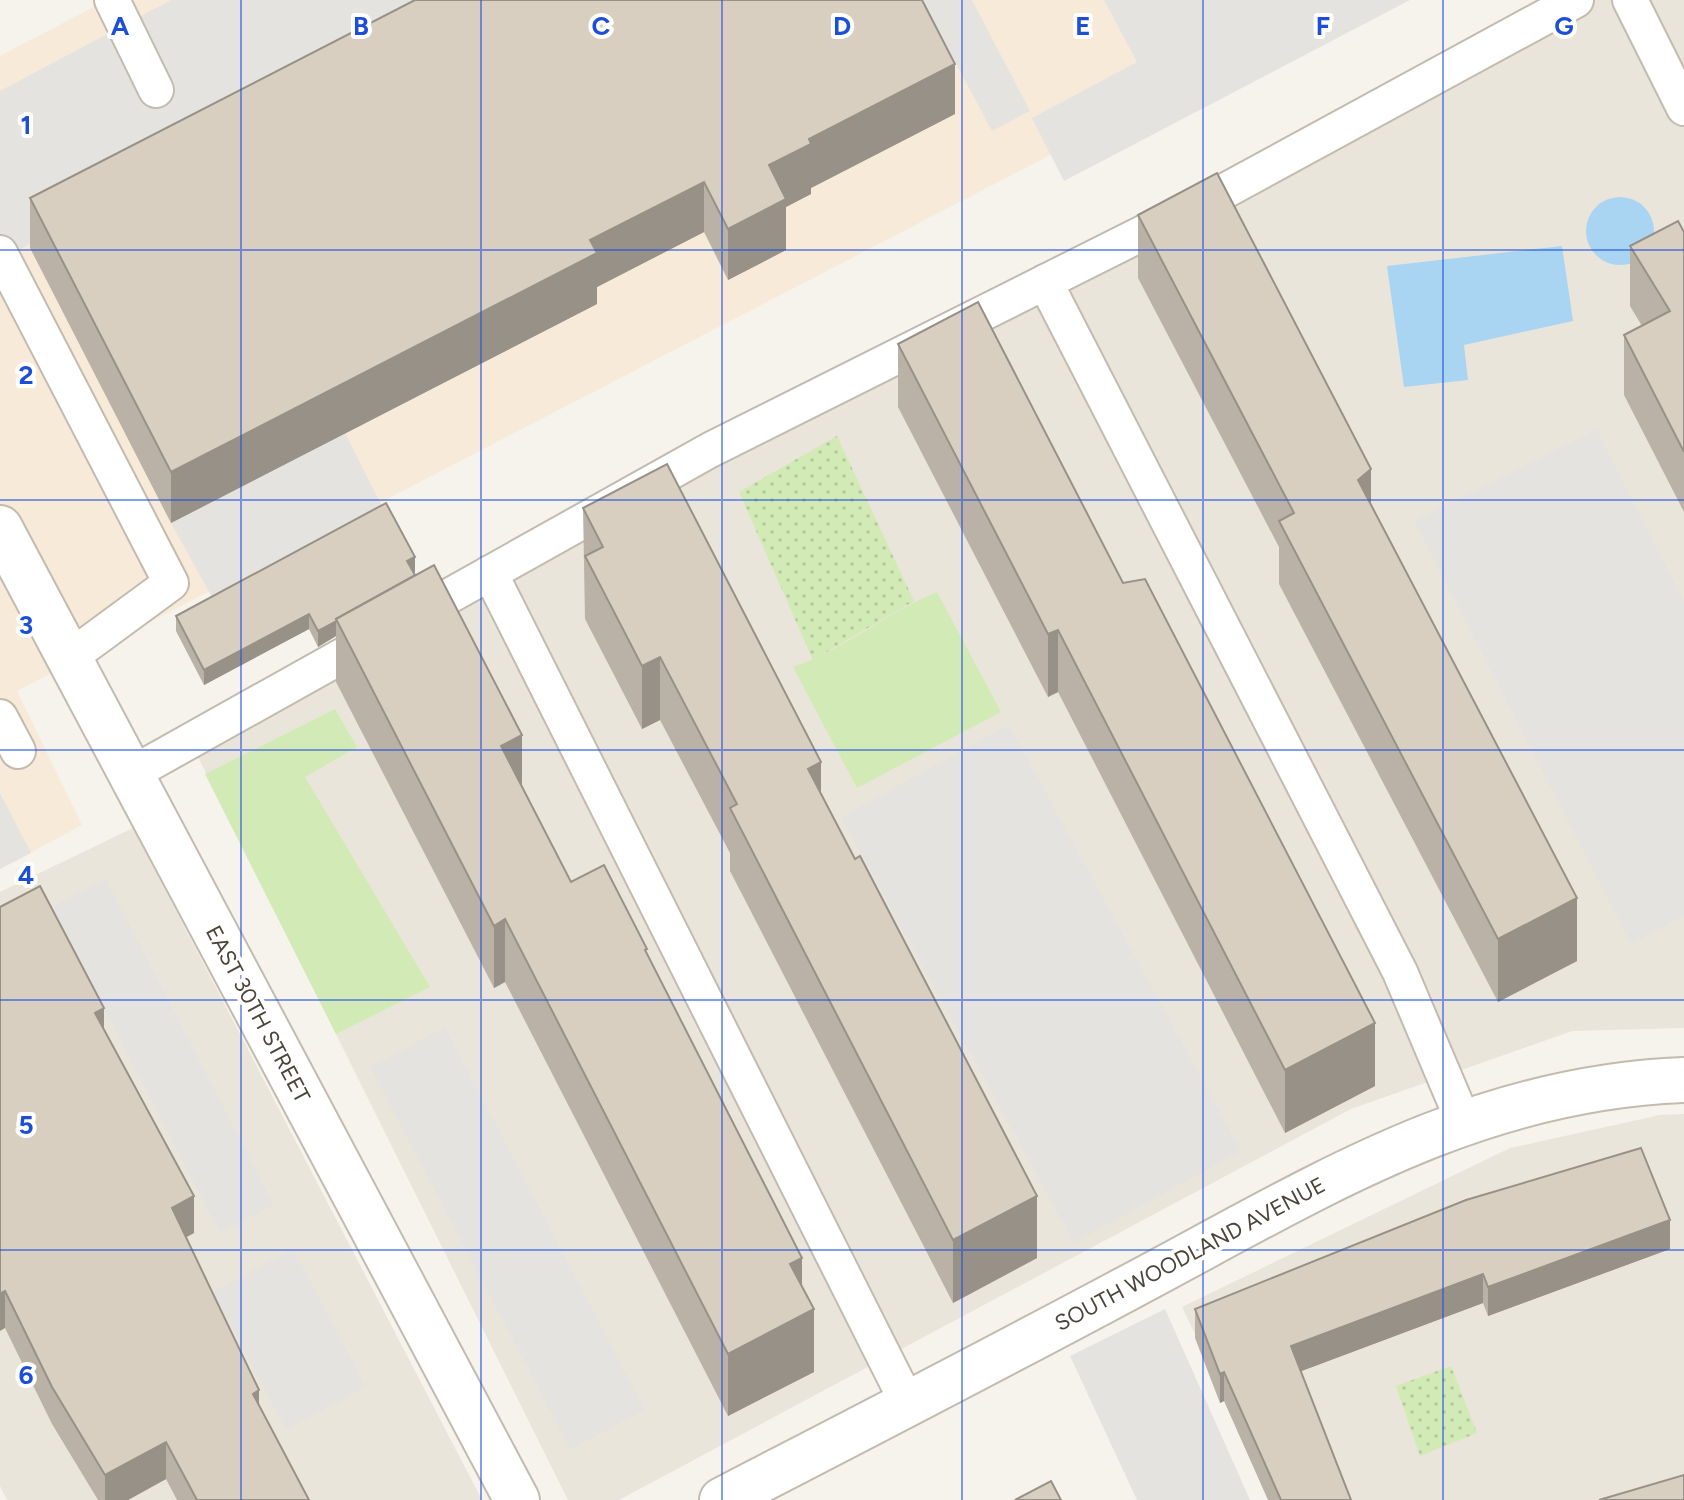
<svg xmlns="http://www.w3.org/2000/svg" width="1684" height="1500" font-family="Figtree,sans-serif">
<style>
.residential{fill:#eae5da}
.commercial{fill:#f7ead8}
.grass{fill:#d2eab5}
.park{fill:url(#park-dots)}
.parking{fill:#e5e3e0}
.water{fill:#a9d4f2}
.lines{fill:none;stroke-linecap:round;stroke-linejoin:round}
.service-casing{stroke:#c2bbae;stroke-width:38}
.minor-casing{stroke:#c2bbae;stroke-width:48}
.service{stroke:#fff;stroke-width:34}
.minor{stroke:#fff;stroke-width:44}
.wall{fill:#bab2a6}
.shaded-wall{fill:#979187}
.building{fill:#d8cfc1;stroke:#979187;stroke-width:2}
.grid{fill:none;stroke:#1d4ed8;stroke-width:2;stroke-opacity:0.55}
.labels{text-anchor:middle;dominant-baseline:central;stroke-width:8;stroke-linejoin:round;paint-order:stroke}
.street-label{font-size:22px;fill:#4b4439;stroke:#fff}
.grid-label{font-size:26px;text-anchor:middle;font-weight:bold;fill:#1d4ed8;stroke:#fff;stroke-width:8;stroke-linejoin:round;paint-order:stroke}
</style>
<defs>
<pattern id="park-dots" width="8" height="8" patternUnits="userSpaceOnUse" patternTransform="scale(2)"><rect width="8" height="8" fill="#d2eab5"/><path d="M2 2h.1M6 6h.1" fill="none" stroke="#b6ca9c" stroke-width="1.8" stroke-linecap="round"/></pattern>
</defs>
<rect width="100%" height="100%" fill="#f6f3ec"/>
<g class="residential">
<path d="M1558,0H1684V1028L1572,1031L1351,1109L619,1500H568L182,725Z"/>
<path d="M133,828L482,1500H7L0,1486V892Z"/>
<path d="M1684,1114V1500H1275L1182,1307L1510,1148L1660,1115Z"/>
</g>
<path class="commercial" d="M107,0H1349L17,691L82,825L0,869V56Z"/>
<g class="grass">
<path d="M937,592L1001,712L857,788L793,667C844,650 887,612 937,592Z"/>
<path d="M335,709L357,747L305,777L430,987L336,1034L205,774Z"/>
</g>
<g class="park">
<path d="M837,436L914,601L813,660L739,492Z"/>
<path d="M1451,1366L1477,1433L1420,1456L1396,1386Z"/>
</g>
<g class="parking">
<path d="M171,0H491L0,260V91Z"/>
<path d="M922,0H972L1030,111L992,131Z"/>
<path d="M1104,0H1410L1064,181L1032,118L1137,62Z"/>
<path d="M1596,429L1684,601V916L1631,944L1414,521Z"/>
<path d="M345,433L415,572L204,685L176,631L218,608L171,523Z"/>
<path d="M1009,725L1241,1151L1074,1243L841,817Z"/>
<path d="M0,793L31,853L0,869Z"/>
<path d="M106,879L274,1205L220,1233L51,907Z"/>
<path d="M445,1027L645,1410L570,1449L370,1067Z"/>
<path d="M293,1249L366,1387L286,1430L213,1292Z"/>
<path d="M1165,1309L1250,1500H1137L1070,1356Z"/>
</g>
<g class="water">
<circle cx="1620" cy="231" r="34"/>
<path d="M1562,246L1573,321L1464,345L1468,380L1404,387L1387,266Z"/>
</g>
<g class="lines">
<defs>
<g id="service">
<path d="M112,0L156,90"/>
<path d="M1630,0L1684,108"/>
<path d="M0,253L171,583L69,658"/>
<path d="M1045,282L1400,972L1464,1123"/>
<path d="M490,573L908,1404"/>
<path d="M0,717L18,751"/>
<path d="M131,774L710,450L1199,205L1576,0"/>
</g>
<g id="minor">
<path d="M0,528L517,1500"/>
<path d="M722,1500C856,1431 991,1361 1124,1290C1308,1193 1468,1088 1684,1080"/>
</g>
</defs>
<use href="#service" class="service-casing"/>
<use href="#minor" class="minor-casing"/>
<use href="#service" class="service"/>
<use href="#minor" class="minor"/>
</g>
<g class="wall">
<path d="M955,114L811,188V194L786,207V250L728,280L704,232L597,287V304L171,523L30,248V198Z"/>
<path d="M1138,215L1371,505L1577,961L1498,1002L1279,584V547L1138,278Z"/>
<path d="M1684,232V512L1624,395V335L1642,326L1630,306V246Z"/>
<path d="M898,344L1375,1086L1285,1133L1058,692L1048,697L898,407Z"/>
<path d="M583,508L821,794L1037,1258L953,1303L730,871V853L660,720L642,729L585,619Z"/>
<path d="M413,572L571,882L647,955L802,1288L814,1372L728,1416L505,982L494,988L336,682V636L318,647L309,629L204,685L176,631V616L415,572Z"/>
<path d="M0,907L104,1031L194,1233L186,1237L259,1406L309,1500H177L166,1479L128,1500H98L52,1424L5,1328Z"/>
<path d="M1670,1249L1488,1316L1483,1303L1301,1371L1351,1500H1268L1224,1401L1220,1403L1195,1338V1309Z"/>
</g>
<g class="shaded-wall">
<path d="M955,64V114L811,188V194L786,207V250L728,280V229L769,165L809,139Z"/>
<path d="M704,182V232L597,287V304L171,523V472L590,240Z"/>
<path d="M1371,469V532L1358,480Z"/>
<path d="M415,557V572L407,576V561Z"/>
<path d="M309,614V629L204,685V670Z"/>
<path d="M336,621V636L318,647V631Z"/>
<path d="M1058,630V692L1048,697V634Z"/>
<path d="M660,657V720L642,729V666Z"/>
<path d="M522,735V798L501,746Z"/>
<path d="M821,762V825L808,769Z"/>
<path d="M1577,898V961L1498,1002V939Z"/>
<path d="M505,919V982L494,988V926Z"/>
<path d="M104,1008V1045L95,1013Z"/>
<path d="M1375,1023V1086L1285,1133V1070Z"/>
<path d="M194,1196V1233L172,1245V1208Z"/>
<path d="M1037,1196V1258L953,1303V1240Z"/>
<path d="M1670,1220V1249L1488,1316V1287Z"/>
<path d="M802,1258V1315L814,1309V1372L728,1416V1354L790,1264Z"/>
<path d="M1483,1274V1303L1291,1375V1346Z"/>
<path d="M5,1291V1328L0,1331V1294Z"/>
<path d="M1224,1372V1401L1220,1403V1374Z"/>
<path d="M259,1390V1427L253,1394Z"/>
<path d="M166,1442V1479L128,1500H105V1475Z"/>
</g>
<g class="building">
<path d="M415,0H922L955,64L809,139L811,144L769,165L786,199L728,229L704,182L590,240L597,253L171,472L30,198Z"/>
<path d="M1217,173L1371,469L1358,480L1577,898L1498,939L1279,521L1294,513L1138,215Z"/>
<path d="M1678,221L1684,232V452L1624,335L1670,311L1630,246Z"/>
<path d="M978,302L1123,583L1145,579L1375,1023L1285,1070L1058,630L1048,634L898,344Z"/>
<path d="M667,464L821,762L808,769L855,859L860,856L1037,1196L953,1240L730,808L737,804L660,657L642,666L585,556L603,547L583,508Z"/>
<path d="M386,503L415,557L407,561L415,575L336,619L337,621L318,631L309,614L204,670L176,616Z"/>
<path d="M434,565L522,735L501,746L571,882L604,865L647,949L645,950L802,1258L790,1264L814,1309L728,1354L505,919L494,926L336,619Z"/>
<path d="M40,886L104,1008L95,1013L194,1196L172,1208L259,1390L253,1394L309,1500H197L166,1442L105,1475L52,1387L5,1291L0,1294V907Z"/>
<path d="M1641,1148L1670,1220L1488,1287L1483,1274L1291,1346L1351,1500H1281L1224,1372L1220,1374L1195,1309L1466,1200Z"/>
<path d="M1684,1475V1500H1599Z"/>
<path d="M1051,1481L1061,1500H1015Z"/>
</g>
<path class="grid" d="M241,0V1500M481,0V1500M722,0V1500M962,0V1500M1203,0V1500M1443,0V1500M0,250H1684M0,500H1684M0,750H1684M0,1000H1684M0,1250H1684"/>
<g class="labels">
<g class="street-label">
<text transform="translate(258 1014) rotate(62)">EAST 30TH STREET</text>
<text transform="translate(1190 1254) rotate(-28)">SOUTH WOODLAND AVENUE</text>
</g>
</g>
<g class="grid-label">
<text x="120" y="35">A</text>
<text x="361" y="35">B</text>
<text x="601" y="35">C</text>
<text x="842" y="35">D</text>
<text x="1083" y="35">E</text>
<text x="1323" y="35">F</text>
<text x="1564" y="35">G</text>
<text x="26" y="134">1</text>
<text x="26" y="384">2</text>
<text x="26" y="634">3</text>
<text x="26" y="884">4</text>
<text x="26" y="1134">5</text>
<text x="26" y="1384">6</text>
</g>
</svg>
